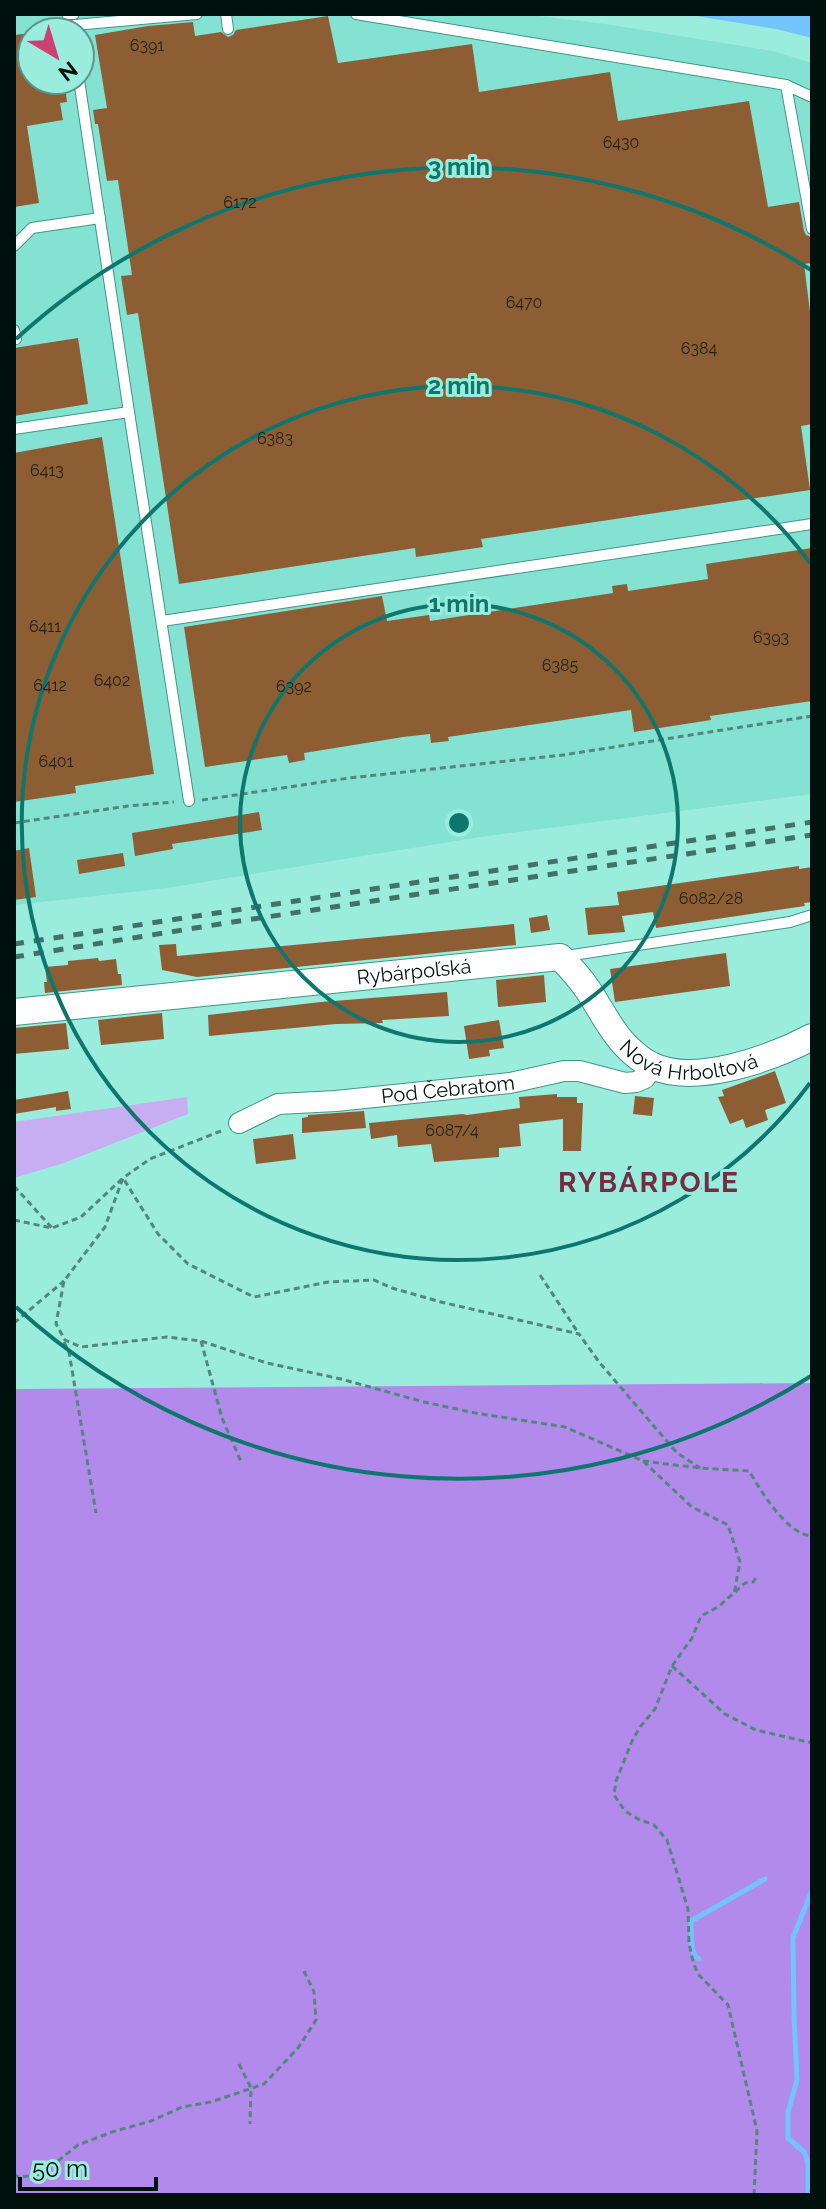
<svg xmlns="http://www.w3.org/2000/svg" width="826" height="2209" font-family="Raleway,sans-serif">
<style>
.built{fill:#83e2d1;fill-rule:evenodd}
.green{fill:#c7aef2}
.forest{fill:#b18aeb}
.water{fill:#73c3fd}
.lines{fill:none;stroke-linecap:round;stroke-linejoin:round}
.stream{stroke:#73c3fd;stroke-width:5}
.building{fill:#8d5e34}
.service-casing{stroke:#419588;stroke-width:12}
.minor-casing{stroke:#419588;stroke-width:22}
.tertiary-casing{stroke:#419588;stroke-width:28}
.path{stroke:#53877c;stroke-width:3;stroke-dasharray:6 4;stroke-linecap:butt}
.service{stroke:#fff;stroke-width:10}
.minor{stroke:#fff;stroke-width:20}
.tertiary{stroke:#fff;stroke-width:26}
.rail{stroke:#437067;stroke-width:5;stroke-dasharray:10 10;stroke-linecap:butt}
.ring{fill:none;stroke:#0f766e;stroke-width:4}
.labels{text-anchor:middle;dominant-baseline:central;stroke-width:6;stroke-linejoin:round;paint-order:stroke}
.number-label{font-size:16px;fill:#232417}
.street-label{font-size:20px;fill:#00110d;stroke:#9aeddd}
.district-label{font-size:28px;font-weight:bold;letter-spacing:2px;fill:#732e45;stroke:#9aeddd}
.centre{fill:#0f766e;stroke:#9aeddd;stroke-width:4}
.ring-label{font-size:24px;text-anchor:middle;font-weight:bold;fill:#0f766e;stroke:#9aeddd;stroke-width:6;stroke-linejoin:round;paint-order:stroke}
</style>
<rect width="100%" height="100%" fill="#9aeddd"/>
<path class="built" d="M14,14H522L605,24L773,51L812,63V794L480,837L167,888L14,905ZM32,32H80V80H32Z"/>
<path class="green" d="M187,1097L188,1114L61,1164L14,1178V1122Z"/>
<path class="forest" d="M812,1383V2195H14V1389Z"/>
<path class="water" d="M684,14H812V38L776,29Z"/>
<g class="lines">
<g class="stream">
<path d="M695,1956L692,1948L691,1921L765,1879"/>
<path d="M698,1958L699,1959"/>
<path d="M808,2195V2162L804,2152L788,2138V2112L797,2080L794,2016L793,1938L812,1890"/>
</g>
</g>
<g class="building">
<path d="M328,16L338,63L472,44L479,92L610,72L618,121L749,101L768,207L799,202L804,231L806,235L812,237V263L804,264L812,328V424L801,426L810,490L481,539L483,547L416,557L415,548L179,584L138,313L127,315L121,276L132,275L118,180L107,181L98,124H95L93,110L107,108L95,35L148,26L193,22L195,36L221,32L228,37L233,35L236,30Z"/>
<path d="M32,33V80H57L58,87L65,86L67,102L60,103L63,120L27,126L39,203L14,207V35Z"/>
<path d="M78,338L88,404L14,416V348Z"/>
<path d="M102,437L154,774L75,786L76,793L14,802V453Z"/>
<path d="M812,548V701L710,716L711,720L634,732L631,710L448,737L449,741L431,743L430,734L403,737L304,753L305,760L289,763L287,755L205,767L184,627L382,596L387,621L429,615L430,621L613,593L612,586L627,584L628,591L708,579L706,564Z"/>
<path d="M259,812L262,830L172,844L173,849L135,856L132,833Z"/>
<path d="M29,848L36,897L14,900V851Z"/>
<path d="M123,853L125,866L79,874L77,860Z"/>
<path d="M799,866V869L812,867V902L804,903L805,906L656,928L653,912L622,916L625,932L588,935L585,908L619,905L617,892Z"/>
<path d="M547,915L550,930L531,933L529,918Z"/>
<path d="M514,924L516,945L197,977L162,970L159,945L176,944L177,956Z"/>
<path d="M726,953L730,986L615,1002L610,969Z"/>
<path d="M98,958L99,961L116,959L118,974H121L122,985L45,993L44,982H47L45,967L68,965V961Z"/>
<path d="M544,975L546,1002L498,1007L496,980Z"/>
<path d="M447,992L449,1016L382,1020L383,1023L336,1024L209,1036L208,1015L321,1002Z"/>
<path d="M162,1013L164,1039L101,1045L98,1020Z"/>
<path d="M499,1020L504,1048L489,1050L490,1056L469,1059L464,1026Z"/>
<path d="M66,1023L69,1049L14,1054V1028Z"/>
<path d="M775,1071L786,1103L765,1110L768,1120L746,1128L743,1119L730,1124L718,1097L724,1096L722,1090Z"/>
<path d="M68,1091L71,1109L56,1111V1107L14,1114V1100Z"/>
<path d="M557,1094V1097H577V1103H583L581,1151H563V1119L519,1124L521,1146L499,1148V1157L434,1162L431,1144L398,1147L397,1135L371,1139L369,1123L463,1114L467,1115L520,1108L519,1097Z"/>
<path d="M635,1096L654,1098L652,1116L633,1114Z"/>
<path d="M364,1111L366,1128L302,1133V1118L308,1117V1115Z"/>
<path d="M293,1134L296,1159L256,1164L253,1139Z"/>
</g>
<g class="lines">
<defs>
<g id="service">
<path d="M67,14H74"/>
<path d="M226,14L228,29"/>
<path d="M356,14L786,85"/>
<path d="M75,25L197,14"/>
<path d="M812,97L786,85L812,229"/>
<path d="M14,246L32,228L100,218"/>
<path d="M14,330L16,339"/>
<path d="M129,412L189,801"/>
<path d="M14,429L129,412L79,80"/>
<path d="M162,621L812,524"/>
<path d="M566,956L790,922L812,915"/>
</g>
<g id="minor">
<path id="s1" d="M239,1123L278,1104L336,1101L510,1083L564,1071H579L625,1083L636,1082L645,1078L653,1066"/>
</g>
<g id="tertiary">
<path id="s2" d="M14,1012L560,957C570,967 580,978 588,990C601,1009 610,1030 626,1046C633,1053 642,1061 651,1065C694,1087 772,1058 812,1037"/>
</g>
</defs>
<use href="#service" class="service-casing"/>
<use href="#minor" class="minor-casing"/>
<use href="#tertiary" class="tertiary-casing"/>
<g class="path">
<path d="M202,800L349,778L563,755L812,716"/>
<path d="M14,823L128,806L174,802"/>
<path d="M221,1131L150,1159L123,1178L105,1227L64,1281L56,1324L65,1340L81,1347L167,1337L201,1341L267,1363L341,1379L424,1402L475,1413L565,1427L643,1461L692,1507L728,1525L740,1562L734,1594"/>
<path d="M14,1186L52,1228"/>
<path d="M14,1220L52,1228L81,1217L123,1178L158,1234L188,1264L254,1297L328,1282L374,1280L392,1288L441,1302L579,1334L599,1362L677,1453L700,1468"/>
<path d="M540,1275L579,1334"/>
<path d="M14,1323L64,1281"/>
<path d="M201,1341L222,1418L242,1464"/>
<path d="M64,1342L69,1352L96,1513"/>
<path d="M643,1461L700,1468L749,1471C762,1492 786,1534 812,1536"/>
<path d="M672,1666L725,1714L756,1730L812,1743"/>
<path d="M239,2064L251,2088L250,2124"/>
<path d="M14,2174L18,2177L40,2175L78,2145L112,2132L151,2121L182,2107L211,2102L264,2084L298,2048L316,2020L314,1992L303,1969"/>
<path d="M754,2195L757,2131L728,2005L698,1974L693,1962L689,1943L688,1909L667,1840L654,1825L638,1819L625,1811L614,1795L616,1781L632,1741L640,1727L655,1709L672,1666L692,1638L701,1616L718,1607L745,1583L753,1582L758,1575"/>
<path d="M811,2195L812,2172"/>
</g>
<use href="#service" class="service"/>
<use href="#minor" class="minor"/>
<use href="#tertiary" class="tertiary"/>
<g class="rail">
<path d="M14,944L812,822"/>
<path d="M14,957L220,924L812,835"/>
</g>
</g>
<g class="ring">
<circle cx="459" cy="823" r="219"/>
<path d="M810 1083A437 437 0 1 1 810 563"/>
<path d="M811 1376A656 656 0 0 1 16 1307M16 339A656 656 0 0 1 811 270"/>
</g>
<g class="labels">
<g class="number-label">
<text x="147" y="45">6391</text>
<text x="621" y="142">6430</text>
<text x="240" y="202">6172</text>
<text x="524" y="302">6470</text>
<text x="699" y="348">6384</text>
<text x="275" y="438">6383</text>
<text x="47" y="470">6413</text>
<text x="45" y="626">6411</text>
<text x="771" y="637">6393</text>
<text x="560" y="665">6385</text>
<text x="112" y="680">6402</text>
<text x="50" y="685">6412</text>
<text x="294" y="686">6392</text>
<text x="56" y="761">6401</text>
<text x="711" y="898">6082/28</text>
<text x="452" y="1130">6087/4</text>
</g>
<g class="street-label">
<text stroke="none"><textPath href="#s2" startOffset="402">Rybárpoľská</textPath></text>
<text stroke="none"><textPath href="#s2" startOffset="728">Nová Hrboltová</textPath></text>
<text stroke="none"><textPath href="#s1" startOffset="214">Pod Čebratom</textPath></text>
</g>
<g class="district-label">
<text x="649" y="1182">RYBÁRPOLE</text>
</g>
</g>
<circle cx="459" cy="823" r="12" class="centre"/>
<g class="ring-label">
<text x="459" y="175">3 min</text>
<text x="459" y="394">2 min</text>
<text x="459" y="612">1 min</text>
</g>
<rect width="826" height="2209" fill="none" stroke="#00110d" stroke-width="32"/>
<g transform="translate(56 56) rotate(142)"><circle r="38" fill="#9aeddd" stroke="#5c958a" stroke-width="2"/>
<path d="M0-6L14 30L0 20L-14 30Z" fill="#cb4075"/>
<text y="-12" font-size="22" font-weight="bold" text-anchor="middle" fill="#00110d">N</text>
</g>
<path d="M20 2177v12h136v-12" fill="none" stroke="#00110d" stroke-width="4"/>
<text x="32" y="2177" font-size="24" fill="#00110d" stroke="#9aeddd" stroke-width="6" paint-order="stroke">50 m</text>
</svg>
